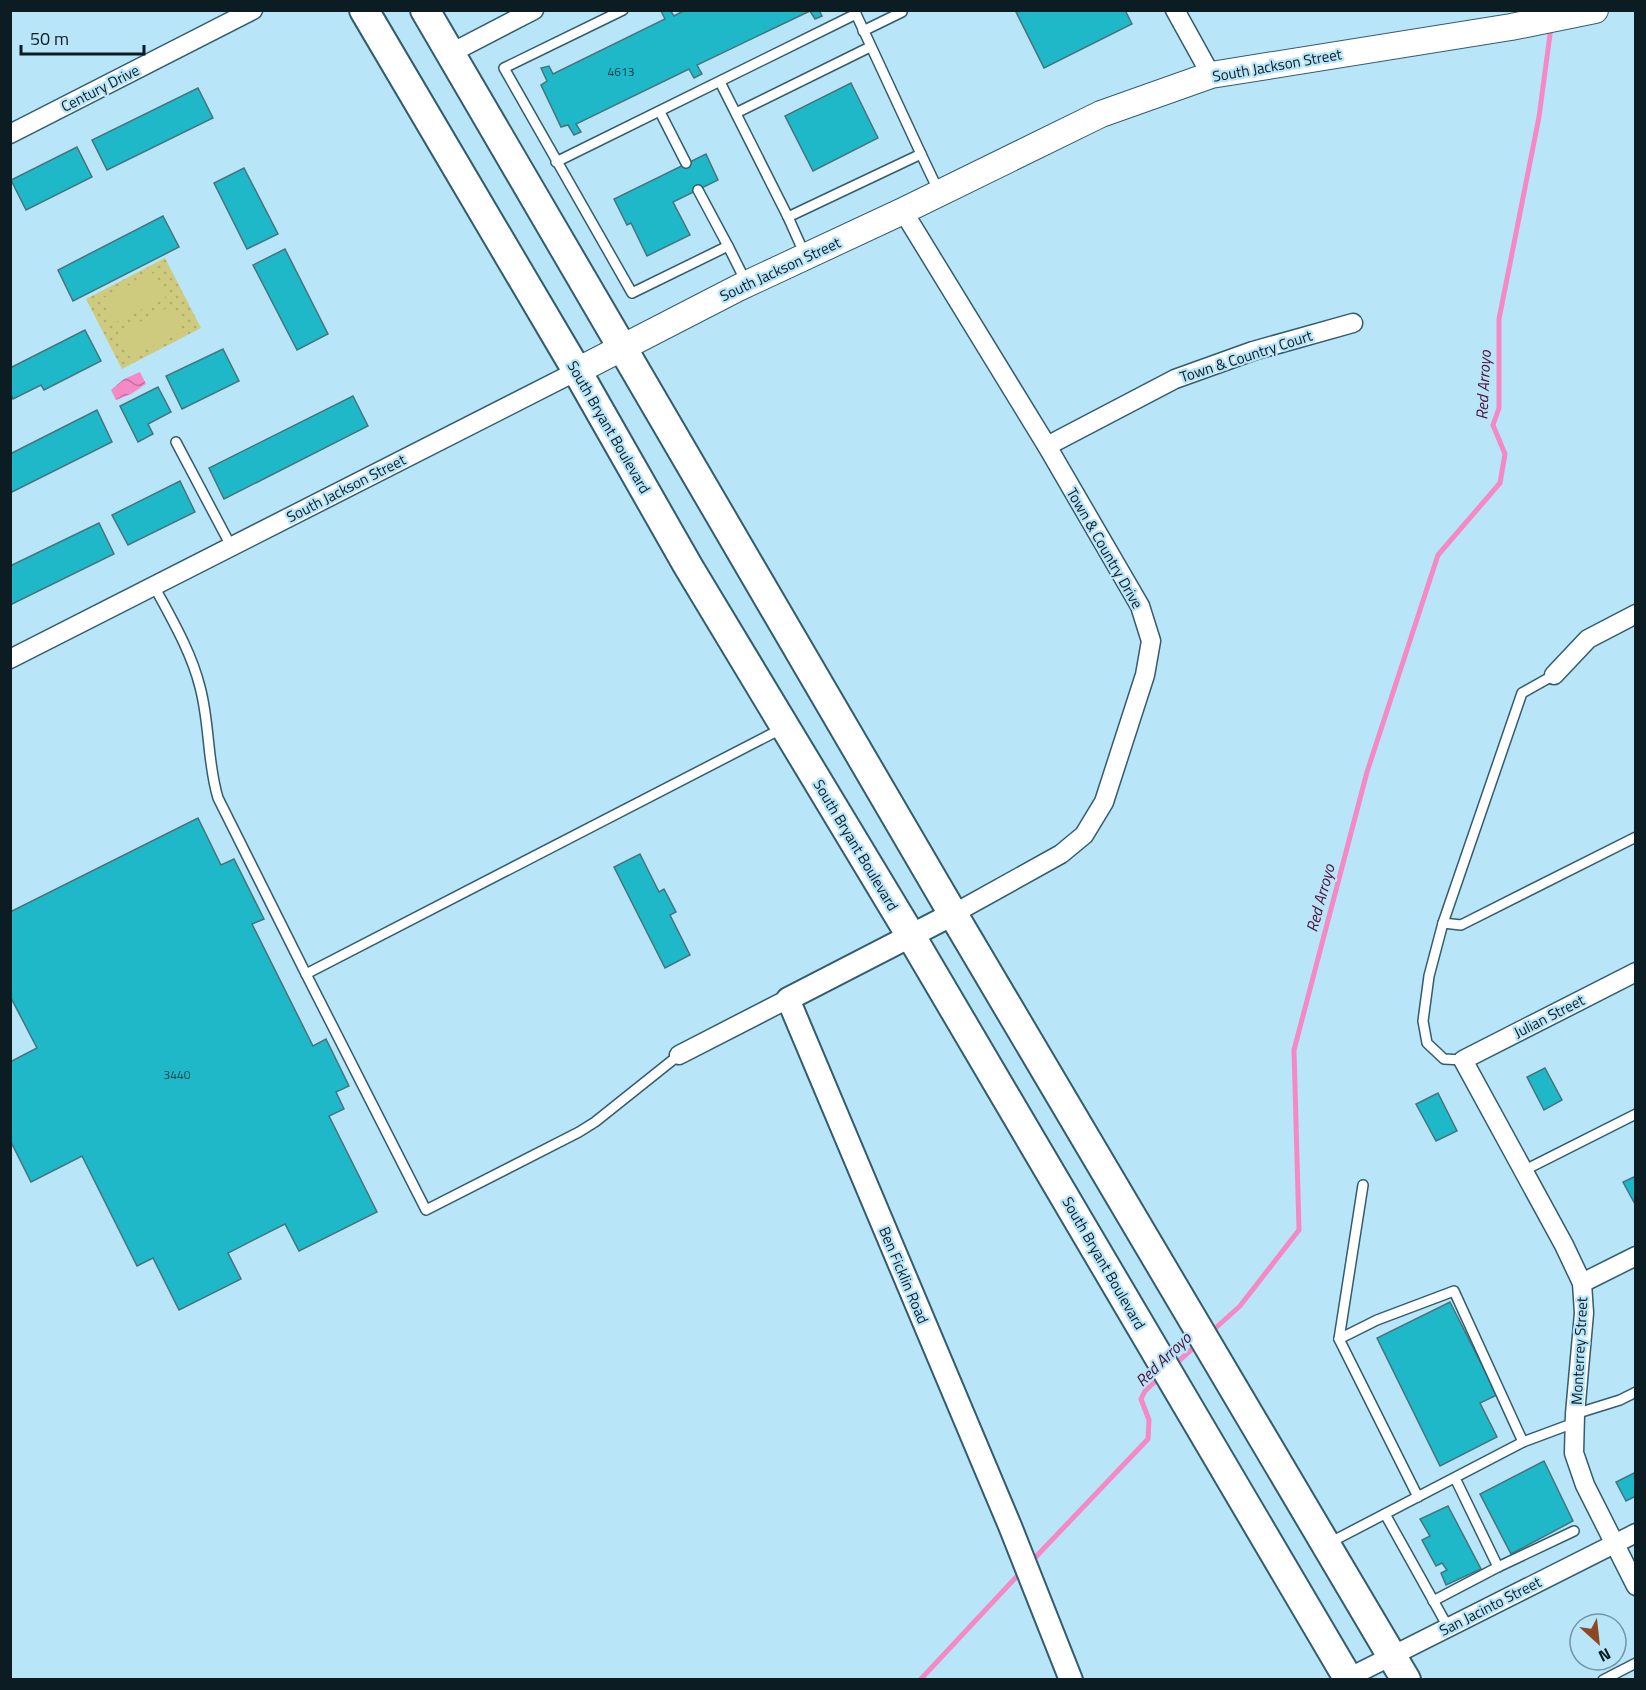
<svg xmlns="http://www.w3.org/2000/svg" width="1646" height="1690" font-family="'Titillium Web',sans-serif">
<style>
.park{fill:url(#park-dots)}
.pitch{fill:#cecb7f}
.water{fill:url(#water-waves)}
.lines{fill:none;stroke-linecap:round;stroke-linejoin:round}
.stream{stroke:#f489c5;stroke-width:5}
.building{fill:#1eb8c8;stroke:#45757c;stroke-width:1.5}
.service-casing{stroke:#335c6d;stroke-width:12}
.minor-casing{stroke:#335c6d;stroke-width:21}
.tertiary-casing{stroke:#335c6d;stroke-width:26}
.secondary-casing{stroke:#335c6d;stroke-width:28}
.primary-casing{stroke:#335c6d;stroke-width:32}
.service{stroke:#fff;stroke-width:9}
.minor{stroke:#fff;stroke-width:18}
.tertiary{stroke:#fff;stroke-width:22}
.secondary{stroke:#fff;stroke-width:26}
.primary{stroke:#fff;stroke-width:28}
.labels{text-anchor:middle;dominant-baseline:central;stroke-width:4.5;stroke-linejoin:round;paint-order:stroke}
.number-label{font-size:12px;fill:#10434c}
.street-label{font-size:15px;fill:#0b1c23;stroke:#b9e5f9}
.water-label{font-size:16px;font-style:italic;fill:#4f0e38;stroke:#b9e5f9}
</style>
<defs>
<pattern id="park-dots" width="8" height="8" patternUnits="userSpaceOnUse" patternTransform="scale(1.5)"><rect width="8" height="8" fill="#cecb7f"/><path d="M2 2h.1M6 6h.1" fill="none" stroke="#b0ae6d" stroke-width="1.8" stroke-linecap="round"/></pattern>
<pattern id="water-waves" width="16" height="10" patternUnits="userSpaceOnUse" patternTransform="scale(1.5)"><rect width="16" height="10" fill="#f489c5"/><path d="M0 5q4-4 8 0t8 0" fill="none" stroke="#c46fa0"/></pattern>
</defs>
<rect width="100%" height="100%" fill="#b9e5f9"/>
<path class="park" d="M165,258L201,328L122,369L86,299Z"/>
<g class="pitch">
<path d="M154,273L166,297L114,323L101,299Z"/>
<path d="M171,306L183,331L130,357L118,333Z"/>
</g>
<path class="water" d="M140,372L146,384L131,394L116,400L111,390L124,379Z"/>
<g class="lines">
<g class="stream">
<path d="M1210,1333L1240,1306L1299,1230L1294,1050L1367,772L1438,555L1500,483L1505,454L1493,425L1499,408V319L1539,117L1551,27"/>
<path d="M1174,1365L1199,1343"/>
<path d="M1030,1563L1148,1439L1149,1420L1141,1399L1145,1391L1160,1377"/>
<path d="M920,1680L1021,1572"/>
</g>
</g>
<g class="building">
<path d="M670,10L674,16L685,10H819L822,16L815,19L810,11L697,65L702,74L694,78L689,69L576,124L581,132L574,135L568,125L561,127L541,85L547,81L541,68L549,66L553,74L665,19L661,11Z"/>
<path d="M1015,10H1125L1132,24L1044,68Z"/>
<path d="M851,83L878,138L813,171L785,116Z"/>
<path d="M198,88L213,118L107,170L92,140Z"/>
<path d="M77,147L92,177L26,210L11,180Z"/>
<path d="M706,154L718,180L673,202L690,235L647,256L631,223L627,225L614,199Z"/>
<path d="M244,168L278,234L247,249L214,183Z"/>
<path d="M163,216L179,247L73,301L58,270Z"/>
<path d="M285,249L328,334L297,350L253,265Z"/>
<path d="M85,330L101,361L44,390L41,385L13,399L10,393V368Z"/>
<path d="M223,349L239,381L182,409L166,376Z"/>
<path d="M158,387L171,412L148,424L153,434L138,442L120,406Z"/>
<path d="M353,396L368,426L224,499L209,468Z"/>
<path d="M97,410L112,442L10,493V454Z"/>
<path d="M180,481L195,512L128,545L112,515Z"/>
<path d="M99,523L114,554L10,605V566Z"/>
<path d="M198,818L221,865L234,859L264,919L252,924L313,1046L326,1039L349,1086L336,1092L344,1109L329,1116L377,1212L299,1251L285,1224L228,1253L241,1279L179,1310L153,1258L137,1266L82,1156L31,1182L10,1140V1062L37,1048L10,996V912Z"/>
<path d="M640,854L659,892L664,889L676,912L670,915L690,955L665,968L614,867Z"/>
<path d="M1545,1068L1562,1100L1544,1110L1527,1077Z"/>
<path d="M1438,1093L1457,1131L1436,1141L1416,1104Z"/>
<path d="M1636,1176V1206L1623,1182Z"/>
<path d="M1450,1302L1497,1395L1480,1403L1497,1437L1440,1466L1377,1338Z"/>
<path d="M1544,1461L1573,1521L1511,1554L1480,1494Z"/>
<path d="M1636,1472V1496L1626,1501L1616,1482Z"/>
<path d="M1448,1506L1481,1569L1446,1585L1441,1573L1447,1570L1442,1563L1436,1566L1422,1540L1430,1536L1420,1519Z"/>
</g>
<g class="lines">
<defs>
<g id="service">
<path d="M623,10L504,68L632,293L728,246L746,282"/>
<path d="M863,31L902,12"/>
<path d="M720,82L788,217L921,154L856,14"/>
<path d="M660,112L686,163"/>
<path d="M736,113L870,47"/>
<path d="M921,154L939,192"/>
<path d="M556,162L856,14L854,10"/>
<path d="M698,190L728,246"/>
<path d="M788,217L805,255"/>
<path d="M176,442L231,546"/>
<path d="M154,586C171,618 191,651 200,687C210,724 207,762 218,798L306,974"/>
<path d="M1443,923L1461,925L1636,837"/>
<path d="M679,1055L595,1122L579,1132L426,1210L306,974L783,728"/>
<path d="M1463,1060L1444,1059L1427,1043L1423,1021L1429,976L1443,923L1522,693L1554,675"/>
<path d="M1523,1171L1636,1114"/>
<path d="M1339,1339L1363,1185"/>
<path d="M1575,1414L1620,1400L1636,1392"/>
<path d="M1418,1497L1339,1339L1377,1320L1454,1291L1523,1442"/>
<path d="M1385,1514L1448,1627"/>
<path d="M1329,1543L1523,1442L1574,1423"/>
<path d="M1498,1567L1574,1531"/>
<path d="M1433,1601L1498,1567L1455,1478"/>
<path d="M1603,1680L1636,1663"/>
</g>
<g id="minor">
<path d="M1175,10L1211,75"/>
<path d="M451,53L534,10"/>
<path d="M10,134L253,10"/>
<path d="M903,211L1047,446L1140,606L1151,641L1145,675L1104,802L1084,835L1061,854L953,914"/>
<path d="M1047,446L1175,379L1253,351L1353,323"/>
<path d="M10,659L577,371"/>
<path d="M1554,675L1588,639L1636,614"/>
<path d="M1636,972L1463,1060L1564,1245L1582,1283L1584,1313L1575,1414L1574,1453L1585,1485L1636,1586"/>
<path d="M679,1055L788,999"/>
<path d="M1582,1283L1636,1256"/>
<path d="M1344,1680L1636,1533"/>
</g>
<path id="tertiary" d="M953,914L788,999L1010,1526L1071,1680"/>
<path id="secondary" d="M577,371L738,288L903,211L1101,114L1211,75L1511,27L1595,10"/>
<g id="primary">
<path d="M364,10L577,371L688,566L911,936L1349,1680"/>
<path d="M425,10L953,914L1406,1680"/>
</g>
</defs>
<use href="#service" class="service-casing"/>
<use href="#minor" class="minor-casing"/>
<use href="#tertiary" class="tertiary-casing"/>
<use href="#secondary" class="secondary-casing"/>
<use href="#primary" class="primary-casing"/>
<use href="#service" class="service"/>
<use href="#minor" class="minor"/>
<use href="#tertiary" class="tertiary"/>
<use href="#secondary" class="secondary"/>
<use href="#primary" class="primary"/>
</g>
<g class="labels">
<g class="number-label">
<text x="621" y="71">4613</text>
<text x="177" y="1074">3440</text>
</g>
<g class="street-label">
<text transform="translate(1277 65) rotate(-10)">South Jackson Street</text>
<text transform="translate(100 88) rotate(-27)">Century Drive</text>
<text transform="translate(780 269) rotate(-25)">South Jackson Street</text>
<text transform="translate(1246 356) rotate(-18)">Town &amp; Country Court</text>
<text transform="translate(609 427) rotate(60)">South Bryant Boulevard</text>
<text transform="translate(346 488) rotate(-27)">South Jackson Street</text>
<text transform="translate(1105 548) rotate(60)">Town &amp; Country Drive</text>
<text transform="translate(856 845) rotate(59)">South Bryant Boulevard</text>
<text transform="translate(1549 1016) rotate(-27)">Julian Street</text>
<text transform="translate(1104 1263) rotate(60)">South Bryant Boulevard</text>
<text transform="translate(904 1275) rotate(67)">Ben Ficklin Road</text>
<text transform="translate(1579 1351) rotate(-87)">Monterrey Street</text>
<text transform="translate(1490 1606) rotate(-27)">San Jacinto Street</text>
</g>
<g class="water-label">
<text transform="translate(1483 385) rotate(-87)">Red Arroyo</text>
<text transform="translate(1320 898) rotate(-75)">Red Arroyo</text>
<text transform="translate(1163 1359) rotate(-44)">Red Arroyo</text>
</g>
</g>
<rect width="1646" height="1690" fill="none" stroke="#0b1c23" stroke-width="24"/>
<g transform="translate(1598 1642) rotate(153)"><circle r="28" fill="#b9e5f9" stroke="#7395a3" stroke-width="1.5"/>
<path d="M0-4.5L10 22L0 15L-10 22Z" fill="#8d4722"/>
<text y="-9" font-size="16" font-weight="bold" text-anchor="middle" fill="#0b1c23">N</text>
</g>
<path d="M21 45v9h123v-9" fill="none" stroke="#0b1c23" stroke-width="3"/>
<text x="30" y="45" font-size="18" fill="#0b1c23" stroke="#b9e5f9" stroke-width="4.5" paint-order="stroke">50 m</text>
</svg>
